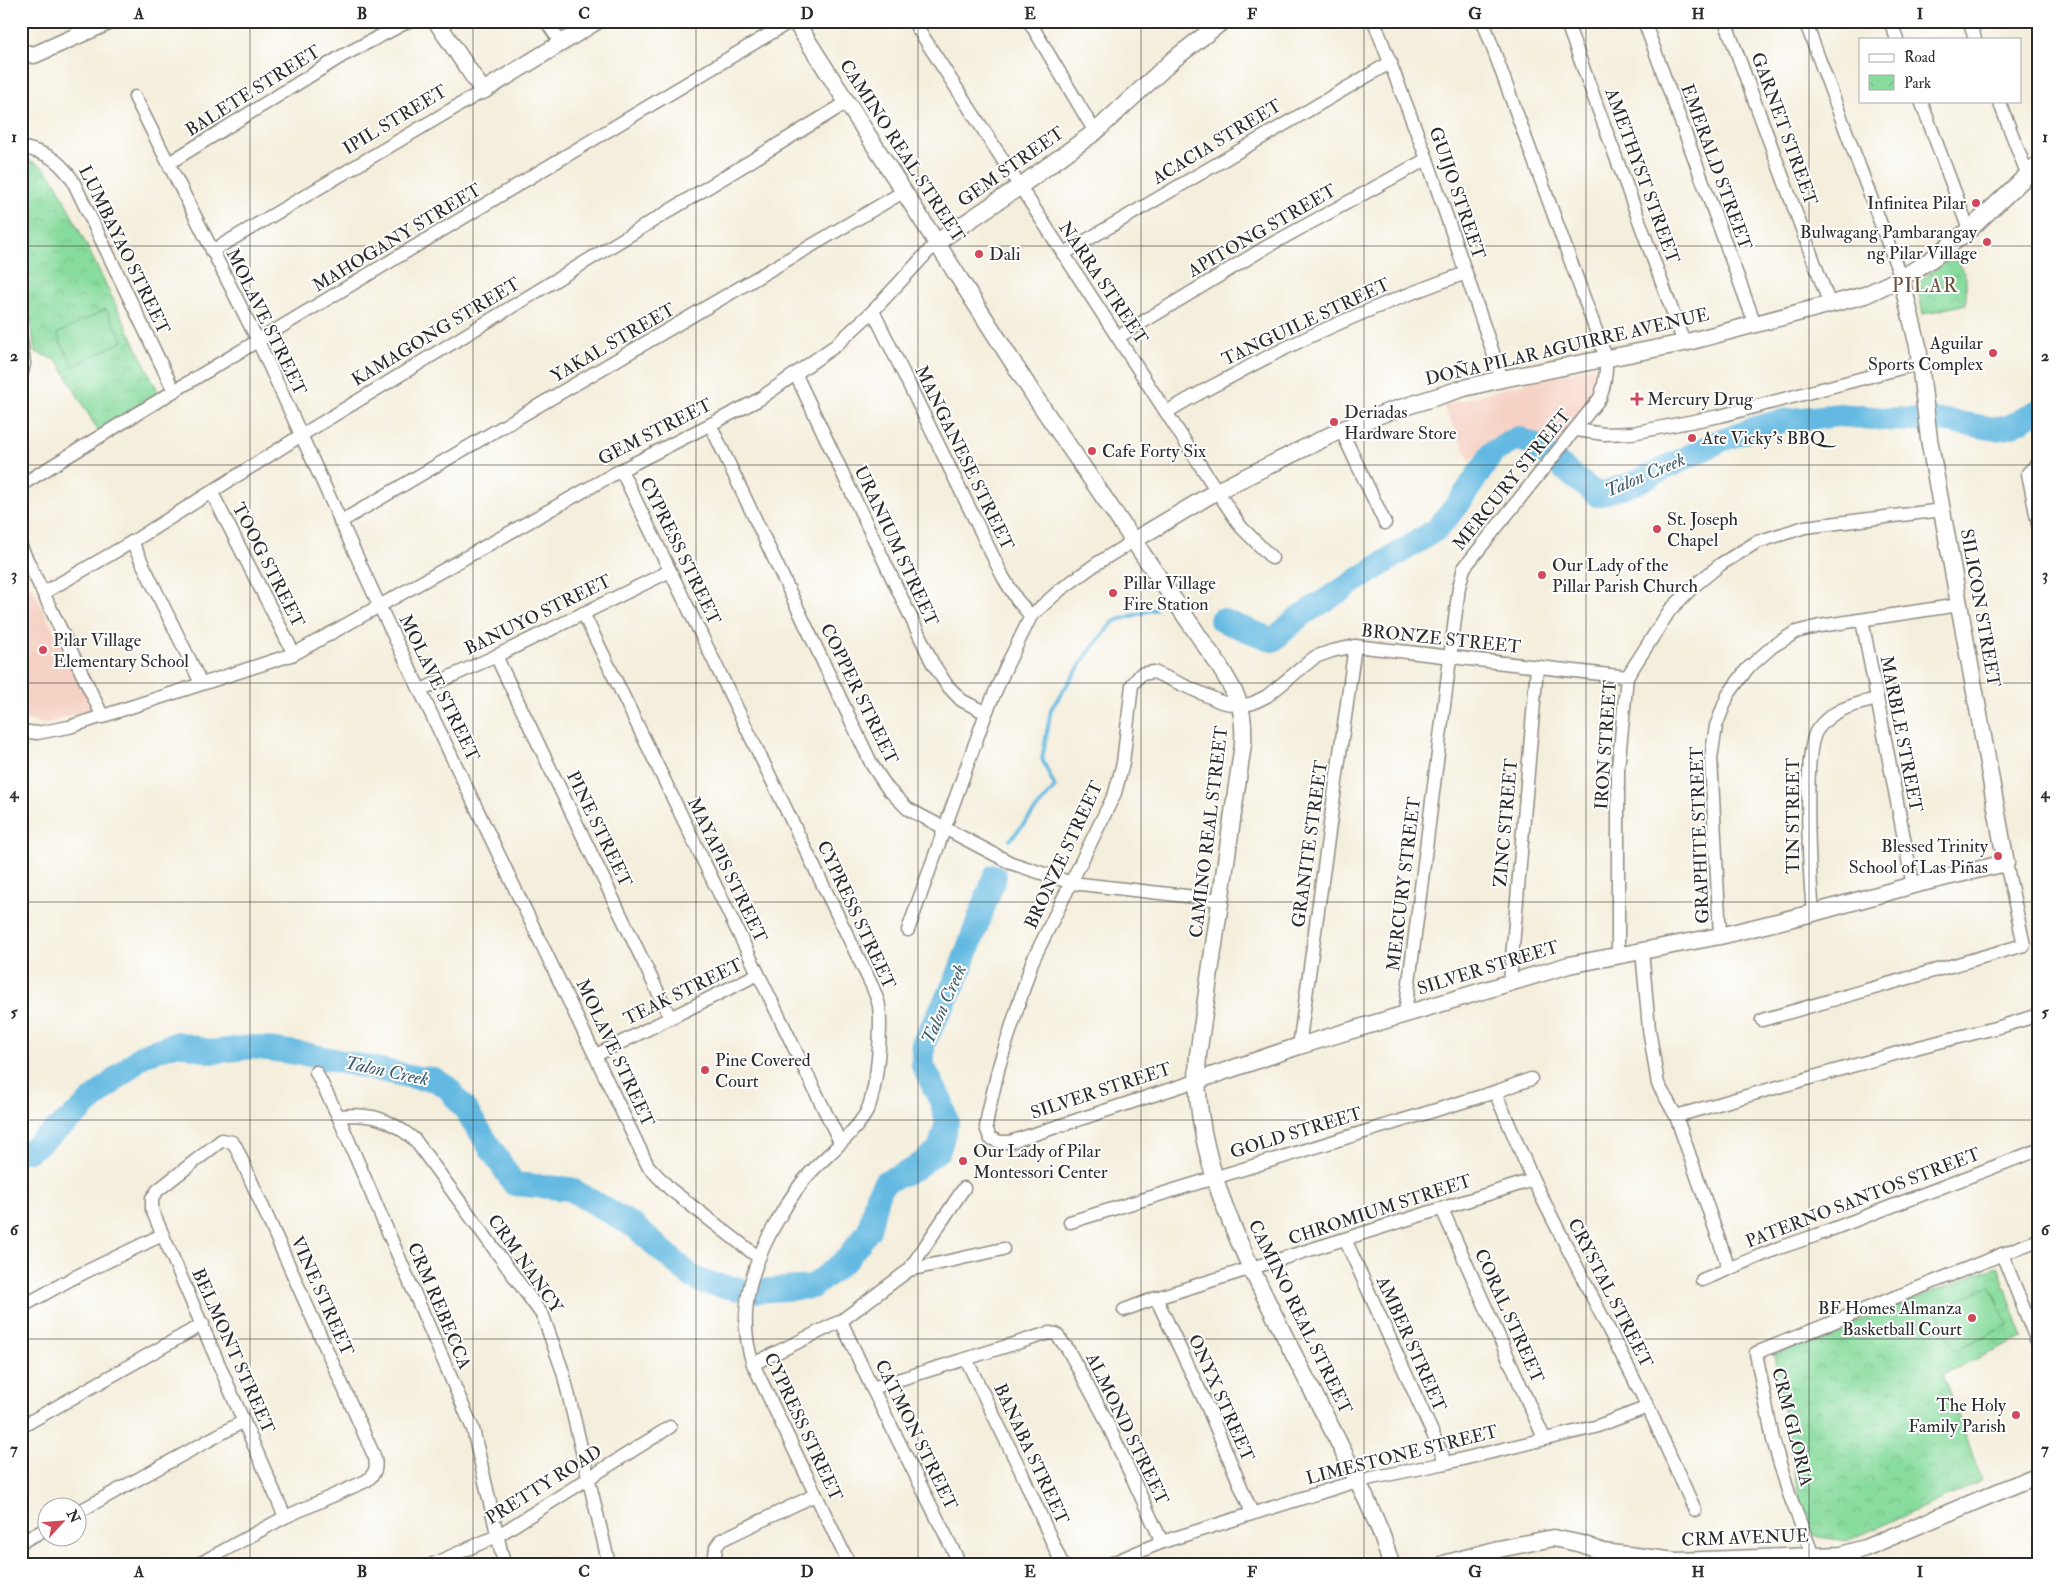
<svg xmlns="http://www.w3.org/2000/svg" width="2059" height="1585" font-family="'IM FELL Double Pica',serif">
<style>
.built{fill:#f6d2c4}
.park{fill:url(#park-crowns);stroke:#598364}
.garden{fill:#87db9c;stroke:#598364}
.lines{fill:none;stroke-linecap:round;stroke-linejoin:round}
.stream{stroke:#64b9e1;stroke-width:4}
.river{stroke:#64b9e1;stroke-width:24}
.minor-casing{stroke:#908c84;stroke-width:15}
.tertiary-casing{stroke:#908c84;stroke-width:19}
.minor{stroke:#fff;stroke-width:12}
.tertiary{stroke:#fff;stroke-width:16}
.grid{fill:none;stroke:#2b2b2b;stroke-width:1;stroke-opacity:0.55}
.poi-dot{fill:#d1495b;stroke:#fff;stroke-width:2}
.labels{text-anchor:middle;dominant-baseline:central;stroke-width:4;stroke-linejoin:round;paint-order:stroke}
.street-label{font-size:18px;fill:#2b2b2b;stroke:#fff}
.poi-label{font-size:18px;fill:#2b2b2b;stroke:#fff;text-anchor:start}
.water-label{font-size:19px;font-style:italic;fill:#3f5d6b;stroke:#fff}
.quarter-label{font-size:20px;letter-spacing:1px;fill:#6b5540;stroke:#fff}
.neatline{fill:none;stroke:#2b2b2b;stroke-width:2}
.grid-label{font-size:16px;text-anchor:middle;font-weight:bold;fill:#2b2b2b}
</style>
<defs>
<pattern id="park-crowns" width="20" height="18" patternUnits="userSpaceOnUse" patternTransform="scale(1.25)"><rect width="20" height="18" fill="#87db9c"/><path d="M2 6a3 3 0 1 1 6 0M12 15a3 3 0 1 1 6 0" fill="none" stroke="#75bc87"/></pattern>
</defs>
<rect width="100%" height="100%" fill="#fff"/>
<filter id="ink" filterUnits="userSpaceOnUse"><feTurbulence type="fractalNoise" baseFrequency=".02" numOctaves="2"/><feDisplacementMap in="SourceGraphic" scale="10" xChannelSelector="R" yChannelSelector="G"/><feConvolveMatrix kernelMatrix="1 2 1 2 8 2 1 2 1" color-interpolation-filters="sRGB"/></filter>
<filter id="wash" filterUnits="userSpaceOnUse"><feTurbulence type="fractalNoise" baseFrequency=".0096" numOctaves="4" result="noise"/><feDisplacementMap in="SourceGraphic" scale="20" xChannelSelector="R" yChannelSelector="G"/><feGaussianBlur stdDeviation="1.12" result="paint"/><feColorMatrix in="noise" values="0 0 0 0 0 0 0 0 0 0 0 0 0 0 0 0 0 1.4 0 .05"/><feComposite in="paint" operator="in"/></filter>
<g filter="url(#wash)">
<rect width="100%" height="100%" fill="#f4eedc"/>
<g class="built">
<path d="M1594,366L1602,373L1594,400L1557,446L1518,432L1491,441L1470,460L1443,406L1512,386Z"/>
<path d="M31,586L94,709L44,724L21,718V591Z"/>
</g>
<g class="park">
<path d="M28,160C42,165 48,170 56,183L160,395L99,433L58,361L35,352L21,259V161Z"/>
<path d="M1954,256L1966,277V304L1923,314L1916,283Z"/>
<path d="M1998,1266L2023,1338L1943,1374L1982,1481L1847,1541L1805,1535L1774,1354Z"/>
</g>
<g class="garden">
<path d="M106,309L123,341L73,366L57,334Z"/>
<path d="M1990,1285L2008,1325L1954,1350L1936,1310Z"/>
</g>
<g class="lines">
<path class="stream" d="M1010,840L1055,787L1042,759L1051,709L1087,655L1114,621L1155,609"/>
<g class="river">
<path d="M1221,620L1273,640L1299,617L1437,529L1461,500L1493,452L1518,438L1534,445L1597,495L1635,483L1722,440L1755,428L1783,421L1840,415L1884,419L1946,421L1997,429L2009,427L2038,411"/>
<path d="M21,1151H29L73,1117L143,1055L178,1043L212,1052L252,1047L305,1054L418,1078L434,1079L448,1088L465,1109L514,1184L570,1189L634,1226L691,1276L705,1283L739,1289"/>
<path d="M757,1291L812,1287L846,1260L869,1230L877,1196L885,1182L914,1169L939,1150L947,1122L941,1101L923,1066V1044L957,978L995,876"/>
</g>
</g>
</g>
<g filter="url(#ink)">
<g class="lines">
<defs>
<g id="minor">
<path d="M546,21L561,43"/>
<path d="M913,21L1217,491L1241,527L1272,558"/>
<path d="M1029,21L1095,132"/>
<path d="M1374,21L1427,159L1502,379"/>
<path d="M1566,21L1684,343"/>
<path d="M1644,21L1755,324"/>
<path d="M1725,21L1830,305"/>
<path d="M1805,21L1901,278"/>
<path d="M1890,21L1897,39"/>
<path d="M1969,21L1975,39"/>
<path d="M135,97L258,341L379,605L648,1166L670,1189L758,1257"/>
<path d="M1921,101L1969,230"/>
<path d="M1999,101L2027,173"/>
<path d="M21,147C46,153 56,157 72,179L174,391"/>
<path d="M169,163L342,56L409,21"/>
<path d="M212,251L483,91"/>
<path d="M1063,254L1391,62"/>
<path d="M873,311L1003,577L1017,600L1031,616"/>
<path d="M1118,337L1268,246L1427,159"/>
<path d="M21,340L24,364L21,376"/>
<path d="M796,375L932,662L946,684L961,700L986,713"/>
<path d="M1167,412C1187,399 1209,388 1230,377C1306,335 1384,302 1466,273"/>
<path d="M711,426L872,765L888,789L908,809L1011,863L1072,883L1221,900"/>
<path d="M1341,430L1385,523"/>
<path d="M1576,430L1604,434L1632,433L1720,416L1920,363"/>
<path d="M2038,463L2028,473L2038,524"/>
<path d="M621,470L873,988C875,994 878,1000 879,1006C882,1030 877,1090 867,1111C857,1131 826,1156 810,1173C798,1186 789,1200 780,1216C753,1261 735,1312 753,1364L849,1564"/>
<path d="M21,485L174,391L791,21"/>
<path d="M212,493L294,654"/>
<path d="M340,522L903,192"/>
<path d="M132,542L201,683"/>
<path d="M21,547L103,717"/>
<path d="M45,592L132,542L300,436L846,103"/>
<path d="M583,613L840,1142"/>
<path d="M1862,620L1913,885"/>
<path d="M496,656L670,1017"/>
<path d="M421,690L496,656L670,571"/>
<path d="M21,731L37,733L69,727L294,654L621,470L758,400L835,346L873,311L937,242"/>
<path d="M1813,913C1810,881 1802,753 1817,730C1832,709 1853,705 1877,699"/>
<path d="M908,930L986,713L1006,667L1031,616L1060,590L1096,564L1133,541"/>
<path d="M1720,936L1711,758L1716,726L1728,695L1747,669L1773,646L1796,632L1820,626L1959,605"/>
<path d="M1642,950L1649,1029L1658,1084L1676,1116L1729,1269"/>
<path d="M1618,955V769L1627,677L1670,610L1694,586L1721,564L1757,542L1805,527L1942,510"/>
<path d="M1510,981L1537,667"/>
<path d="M1405,1014L1459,587L1464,568L1600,398C1605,384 1607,373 1606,358L1483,21"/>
<path d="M1762,1020L2024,945L2006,863"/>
<path d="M1299,1046L1355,646"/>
<path d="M596,1055L758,974"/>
<path d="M316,1072L338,1116L473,1429L504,1564"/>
<path d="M1196,1081L1010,1142H1000L990,1138L986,1127L988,1114L999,1066L1032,962L1115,793L1123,763L1132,685L1141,674L1154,672L1221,702L1241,706L1253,703L1267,696L1315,657L1332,651L1355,646L1627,677"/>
<path d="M1495,1092L1533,1180L1648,1407L1695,1510"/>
<path d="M338,1116C371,1113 389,1118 415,1140L543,1316L563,1372L609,1564"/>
<path d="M1676,1116L1919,1047L2003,1026L2038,1015"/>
<path d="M1442,1209L1544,1438"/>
<path d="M1070,1222L1495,1092L1531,1079"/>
<path d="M1345,1239L1446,1463"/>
<path d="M2002,1254L2038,1344"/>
<path d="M909,1270L1003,1249"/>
<path d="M1702,1280L1779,1248L1817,1235L2038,1150"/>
<path d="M1156,1298L1207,1406L1252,1513"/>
<path d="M21,1307L73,1278L162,1235"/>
<path d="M1124,1310L1156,1298L1533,1180"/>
<path d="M841,1321L872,1388L960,1564"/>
<path d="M966,1359L1020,1469L1062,1564"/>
<path d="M753,1364L841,1321L909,1270L964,1188"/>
<path d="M872,1388L1049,1333L1056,1334L1067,1348L1103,1414L1162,1542"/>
<path d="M21,1427L203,1324"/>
<path d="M78,1512L244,1421"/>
<path d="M21,1542L48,1528"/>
<path d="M1816,1563L1789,1494L1773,1440L1756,1353L2038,1240"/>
<path d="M199,1564L285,1517L366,1481C375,1474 377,1469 375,1458L236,1147L232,1142L222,1140L158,1190L152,1198V1210L285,1517"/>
<path d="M433,1564L497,1536L670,1427"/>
<path d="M714,1564L716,1547L721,1540L815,1495"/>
<path d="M1110,1564L1162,1542L1357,1481L1446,1463L1595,1427L1648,1407"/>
</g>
<g id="tertiary">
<path d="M436,21L483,91L597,21"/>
<path d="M795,21L1035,397L1218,664C1237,695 1245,706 1243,744L1198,1055C1190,1157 1246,1258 1290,1347C1320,1407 1353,1466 1379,1528C1384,1540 1387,1552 1391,1564"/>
<path d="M21,52L34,55L106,23V21"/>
<path d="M937,242L1019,187L1095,132L1174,59L1223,21"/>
<path d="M1133,541L1217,491L1341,430L1385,413L1464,388L1502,379L1684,343L1865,295L1901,278L1929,261L1969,230L2038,165"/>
<path d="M1196,1081L1299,1046L1569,965L1720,936L1813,913L1913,885L2006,863L1929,439L1918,346L1901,278"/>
<path d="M1444,1564L1499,1549L1553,1538L1582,1544L1603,1552L1676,1561L1842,1555L1865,1548L2038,1475"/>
</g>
</defs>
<use href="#minor" class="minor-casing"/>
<use href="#tertiary" class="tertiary-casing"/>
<use href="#minor" class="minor"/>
<use href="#tertiary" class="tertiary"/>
</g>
</g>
<path class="grid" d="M250,21V1564M473,21V1564M696,21V1564M918,21V1564M1141,21V1564M1364,21V1564M1586,21V1564M1809,21V1564M21,246H2038M21,465H2038M21,683H2038M21,902H2038M21,1120H2038M21,1339H2038"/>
<g class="poi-dot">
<circle cx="1976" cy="203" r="5"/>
<circle cx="1987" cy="242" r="5"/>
<circle cx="979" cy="254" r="5"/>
<circle cx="1993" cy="353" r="5"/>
<path d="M1634.5 391.5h5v5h5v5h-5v5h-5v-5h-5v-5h5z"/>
<circle cx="1334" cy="422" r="5"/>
<circle cx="1692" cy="438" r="5"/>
<circle cx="1092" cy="451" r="5"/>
<circle cx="1657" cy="529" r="5"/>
<circle cx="1542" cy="575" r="5"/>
<circle cx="1113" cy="593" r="5"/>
<circle cx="43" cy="650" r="5"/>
<circle cx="1998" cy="856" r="5"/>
<circle cx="705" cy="1070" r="5"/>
<circle cx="963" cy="1161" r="5"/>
<circle cx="1972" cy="1318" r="5"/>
<circle cx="2016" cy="1415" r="5"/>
</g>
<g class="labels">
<g class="street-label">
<text transform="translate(253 91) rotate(-32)">BALETE STREET</text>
<text transform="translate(395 120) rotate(-31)">IPIL STREET</text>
<text transform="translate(1784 129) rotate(70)">GARNET STREET</text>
<text transform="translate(1217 142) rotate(-31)">ACACIA STREET</text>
<text transform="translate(902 151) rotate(57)">CAMINO REAL STREET</text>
<text transform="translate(1011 167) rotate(-35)">GEM STREET</text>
<text transform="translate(1716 167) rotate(70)">EMERALD STREET</text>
<text transform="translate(1642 176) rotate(70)">AMETHYST STREET</text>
<text transform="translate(1457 193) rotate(71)">GUIJO STREET</text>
<text transform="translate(1262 231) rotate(-30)">APITONG STREET</text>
<text transform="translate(397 238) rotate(-31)">MAHOGANY STREET</text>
<text transform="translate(124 250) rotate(64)">LUMBAYAO STREET</text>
<text transform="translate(1103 283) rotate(56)">NARRA STREET</text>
<text transform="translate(266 322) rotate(64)">MOLAVE STREET</text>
<text transform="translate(1306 322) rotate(-25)">TANGUILE STREET</text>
<text transform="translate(436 332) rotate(-31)">KAMAGONG STREET</text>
<text transform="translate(613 343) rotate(-30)">YAKAL STREET</text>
<text transform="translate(1567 347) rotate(-13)">DOÑA PILAR AGUIRRE AVENUE</text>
<text transform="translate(655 432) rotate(-27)">GEM STREET</text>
<text transform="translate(964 458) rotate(64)">MANGANESE STREET</text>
<text transform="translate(1512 480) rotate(-51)">MERCURY STREET</text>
<text transform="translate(896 546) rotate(65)">URANIUM STREET</text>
<text transform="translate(680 551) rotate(64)">CYPRESS STREET</text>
<text transform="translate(268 565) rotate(63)">TOOG STREET</text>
<text transform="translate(1980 608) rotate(80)">SILICON STREET</text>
<text transform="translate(538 615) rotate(-26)">BANUYO STREET</text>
<text transform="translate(1441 639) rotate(6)">BRONZE STREET</text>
<text transform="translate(439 688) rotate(64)">MOLAVE STREET</text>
<text transform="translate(859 694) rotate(64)">COPPER STREET</text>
<text transform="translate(1901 734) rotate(79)">MARBLE STREET</text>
<text transform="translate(1606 745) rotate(-86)">IRON STREET</text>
<text transform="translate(1793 816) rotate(-90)">TIN STREET</text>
<text transform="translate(1506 823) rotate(-85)">ZINC STREET</text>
<text transform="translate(599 829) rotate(64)">PINE STREET</text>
<text transform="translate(1209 832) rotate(-83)">CAMINO REAL STREET</text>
<text transform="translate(1700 835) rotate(-92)">GRAPHITE STREET</text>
<text transform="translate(1310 844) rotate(-82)">GRANITE STREET</text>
<text transform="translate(1064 855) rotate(-65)">BRONZE STREET</text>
<text transform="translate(727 870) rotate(64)">MAYAPIS STREET</text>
<text transform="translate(1404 884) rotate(-83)">MERCURY STREET</text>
<text transform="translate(856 915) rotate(65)">CYPRESS STREET</text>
<text transform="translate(1488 968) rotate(-17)">SILVER STREET</text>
<text transform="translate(683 992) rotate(-26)">TEAK STREET</text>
<text transform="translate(615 1053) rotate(65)">MOLAVE STREET</text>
<text transform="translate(1101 1091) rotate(-18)">SILVER STREET</text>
<text transform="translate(1296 1133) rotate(-17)">GOLD STREET</text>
<text transform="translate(1863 1198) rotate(-21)">PATERNO SANTOS STREET</text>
<text transform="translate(1380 1210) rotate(-18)">CHROMIUM STREET</text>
<text transform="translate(525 1264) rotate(55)">CRM NANCY</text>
<text transform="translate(1610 1293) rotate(63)">CRYSTAL STREET</text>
<text transform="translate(322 1296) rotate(66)">VINE STREET</text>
<text transform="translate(439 1306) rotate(67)">CRM REBECCA</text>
<text transform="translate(1509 1316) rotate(66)">CORAL STREET</text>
<text transform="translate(1300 1317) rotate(64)">CAMINO REAL STREET</text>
<text transform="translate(1411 1344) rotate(66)">AMBER STREET</text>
<text transform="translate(233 1351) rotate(66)">BELMONT STREET</text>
<text transform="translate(1221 1398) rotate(66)">ONYX STREET</text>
<text transform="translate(803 1427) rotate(65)">CYPRESS STREET</text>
<text transform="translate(1792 1427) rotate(76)">CRM GLORIA</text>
<text transform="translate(1127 1429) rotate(64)">ALMOND STREET</text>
<text transform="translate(916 1435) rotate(64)">CATMON STREET</text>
<text transform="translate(1031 1454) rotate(65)">BANABA STREET</text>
<text transform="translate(1402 1455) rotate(-14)">LIMESTONE STREET</text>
<text transform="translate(544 1485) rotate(-32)">PRETTY ROAD</text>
<text transform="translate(1745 1538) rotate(-2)">CRM AVENUE</text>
</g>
<g class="poi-label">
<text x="1966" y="203" text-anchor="end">Infinitea Pilar</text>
<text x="1977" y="232" text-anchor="end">Bulwagang Pambarangay<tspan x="1977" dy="21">ng Pilar Village</tspan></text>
<text x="989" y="254">Dali</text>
<text x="1983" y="343" text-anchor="end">Aguilar<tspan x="1983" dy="21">Sports Complex</tspan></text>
<text x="1647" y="399">Mercury Drug</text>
<text x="1344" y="412">Deriadas<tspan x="1344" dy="21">Hardware Store</tspan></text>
<text x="1702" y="438">Ate Vicky's BBQ</text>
<text x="1102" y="451">Cafe Forty Six</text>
<text x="1667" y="519">St. Joseph<tspan x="1667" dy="21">Chapel</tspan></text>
<text x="1552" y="565">Our Lady of the<tspan x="1552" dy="21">Pillar Parish Church</tspan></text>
<text x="1123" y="583">Pillar Village<tspan x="1123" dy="21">Fire Station</tspan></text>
<text x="53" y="640">Pilar Village<tspan x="53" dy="21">Elementary School</tspan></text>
<text x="1988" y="846" text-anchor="end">Blessed Trinity<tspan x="1988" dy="21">School of Las Piñas</tspan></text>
<text x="715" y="1060">Pine Covered<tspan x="715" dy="21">Court</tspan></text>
<text x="973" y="1151">Our Lady of Pilar<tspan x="973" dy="21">Montessori Center</tspan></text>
<text x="1962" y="1308" text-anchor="end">BF Homes Almanza<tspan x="1962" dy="21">Basketball Court</tspan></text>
<text x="2006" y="1405" text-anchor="end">The Holy<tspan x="2006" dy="21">Family Parish</tspan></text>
</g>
<g class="water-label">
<text transform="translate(1645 475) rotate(-23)">Talon Creek</text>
<text transform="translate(944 1004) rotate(-66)">Talon Creek</text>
<text transform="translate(387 1071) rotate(12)">Talon Creek</text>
</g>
<g class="quarter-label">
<text x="1925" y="285">PILAR</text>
</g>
</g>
<rect width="2059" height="1585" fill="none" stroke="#fff" stroke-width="55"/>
<rect x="1859" y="38" width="162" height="65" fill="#ffffff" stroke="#aaaaaa"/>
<rect x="1869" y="54" width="25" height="8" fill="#ffffff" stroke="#aaaaaa"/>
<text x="1904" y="62" font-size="15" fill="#2b2b2b">Road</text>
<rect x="1869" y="75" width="25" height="15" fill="url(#park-crowns)" stroke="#aaaaaa"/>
<text x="1904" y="88" font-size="15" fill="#2b2b2b">Park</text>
<g transform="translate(62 1522) rotate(64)"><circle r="24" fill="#ffffff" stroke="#aaaaaa"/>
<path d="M0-4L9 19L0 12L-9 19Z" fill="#d1495b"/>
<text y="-8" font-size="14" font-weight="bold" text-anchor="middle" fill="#2b2b2b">N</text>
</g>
<rect x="28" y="28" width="2004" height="1530" class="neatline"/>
<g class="grid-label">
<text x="139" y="19">A</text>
<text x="362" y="19">B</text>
<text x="584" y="19">C</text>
<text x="807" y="19">D</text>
<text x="1030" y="19">E</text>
<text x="1252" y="19">F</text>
<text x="1475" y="19">G</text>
<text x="1698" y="19">H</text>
<text x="1920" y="19">I</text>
<text x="14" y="142">1</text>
<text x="2045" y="142">1</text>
<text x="14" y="361">2</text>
<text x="2045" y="361">2</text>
<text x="14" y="580">3</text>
<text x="2045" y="580">3</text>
<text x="14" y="798">4</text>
<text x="2045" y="798">4</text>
<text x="14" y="1017">5</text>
<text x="2045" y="1017">5</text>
<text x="14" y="1235">6</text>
<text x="2045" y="1235">6</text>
<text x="14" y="1454">7</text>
<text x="2045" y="1454">7</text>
<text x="139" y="1577">A</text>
<text x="362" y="1577">B</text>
<text x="584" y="1577">C</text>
<text x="807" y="1577">D</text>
<text x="1030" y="1577">E</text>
<text x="1252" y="1577">F</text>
<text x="1475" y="1577">G</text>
<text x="1698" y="1577">H</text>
<text x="1920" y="1577">I</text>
</g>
</svg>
